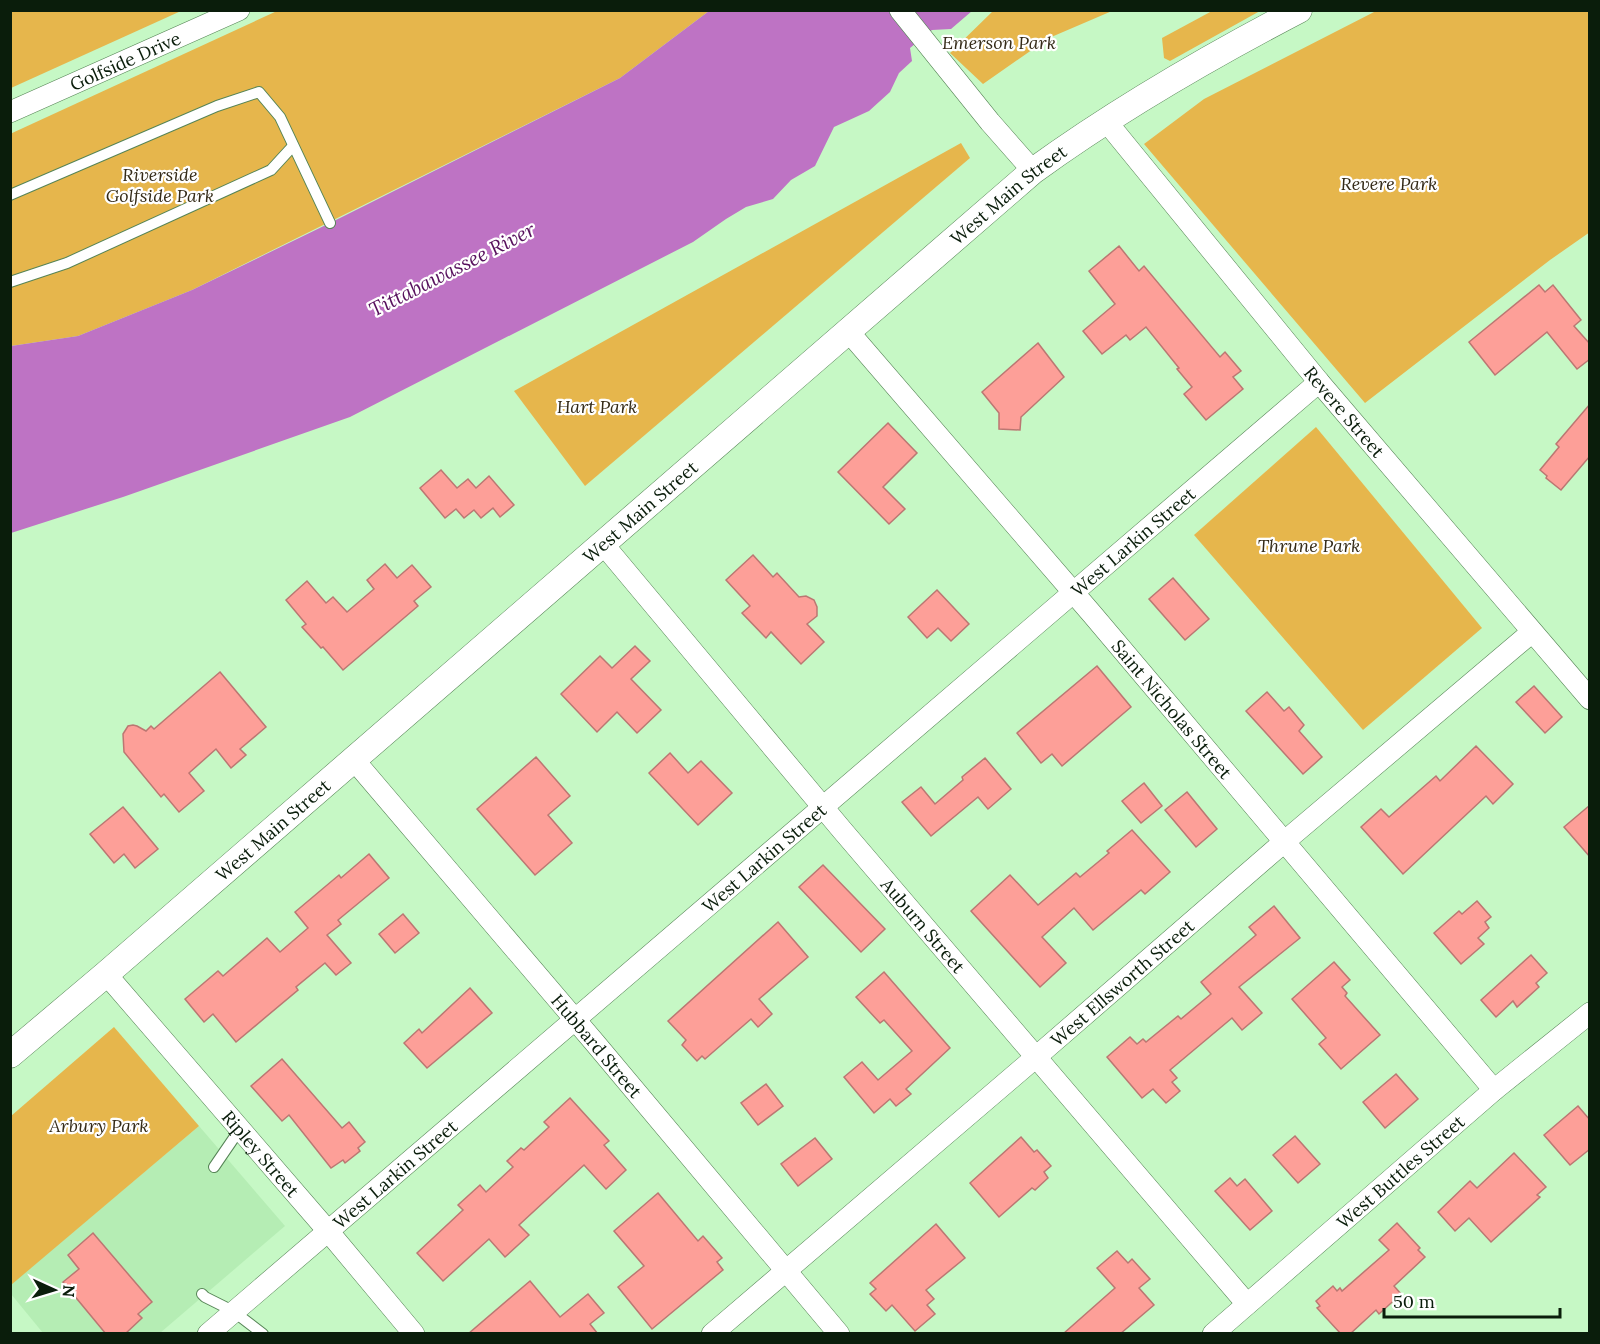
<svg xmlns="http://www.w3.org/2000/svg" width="1600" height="1344" font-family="Lora,serif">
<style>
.built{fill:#b5edb4}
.green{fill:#e6b64c}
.water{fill:#be73c4}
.building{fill:#fd9f98;stroke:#bb7772;stroke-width:1.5}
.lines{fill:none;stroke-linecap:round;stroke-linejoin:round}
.service-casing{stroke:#568456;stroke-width:12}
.minor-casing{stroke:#568456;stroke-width:22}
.tertiary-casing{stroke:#568456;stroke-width:27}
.service{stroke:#fff;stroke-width:10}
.minor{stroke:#fff;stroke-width:21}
.tertiary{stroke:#fff;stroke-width:26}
.labels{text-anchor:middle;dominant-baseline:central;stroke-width:4.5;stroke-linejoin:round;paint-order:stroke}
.park-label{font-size:18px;font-style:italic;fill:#342a17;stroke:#fff}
.street-label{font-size:18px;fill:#0a1d0b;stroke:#fff}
.water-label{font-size:20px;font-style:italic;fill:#57105d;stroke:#fff}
</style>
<rect width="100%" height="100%" fill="#c6f8c5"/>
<path class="built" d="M199,1126L285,1226L160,1333H43L11,1294L10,1285Z"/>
<g class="green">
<path d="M11,10H181V11L11,88Z"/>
<path d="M994,10H1112V11L1049,38L983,84L950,53Z"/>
<path d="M277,11H709L620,78L192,290L78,336L11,346L10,134Z"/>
<path d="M1212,11H1260L1170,61L1164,58L1162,38Z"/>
<path d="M1376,11H1589L1590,232L1550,260L1365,403L1144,144L1204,99Z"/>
<path d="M961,143L970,158L585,486L514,391Z"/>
<path d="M1316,427L1482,628L1363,730L1194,535Z"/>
<path d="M114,1027L199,1126L11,1285V1116Z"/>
</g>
<path class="water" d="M709,11H972L951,29L932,30L910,48L912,61L899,73L890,92L869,111L834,127L815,166L791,180L773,199L746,207L726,219L693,242L350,417L123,497L11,533V346L78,336L192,290L330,223L620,78Z"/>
<g class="building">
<path d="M1119,246L1139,271L1144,266L1220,357L1225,352L1241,371L1233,377L1243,389L1206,420L1184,394L1192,387L1177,369L1179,368L1146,327L1130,340L1126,335L1102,354L1083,331L1115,304L1089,271Z"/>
<path d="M1539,285L1545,292L1553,285L1581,320L1574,326L1590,344V359L1577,369L1547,332L1495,375L1469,342Z"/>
<path d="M1038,343L1064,377L1021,417L1020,430L999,429V413L982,392Z"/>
<path d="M1590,404V456L1561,490L1546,478L1547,476L1540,470L1559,447L1556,444Z"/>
<path d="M888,423L917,453L883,487L905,509L889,524L838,472Z"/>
<path d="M441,470L457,488L468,479L476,488L489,476L514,505L500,517L493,508L481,518L474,510L464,518L456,509L445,518L420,488Z"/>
<path d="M753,555L773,577L777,573L799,597L806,596L814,600L817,607V616L807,624L824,642L801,664L771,632L766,638L742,613L750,606L726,580Z"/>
<path d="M385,564L397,578L412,565L431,587L414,601L418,606L343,670L323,647L321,648L302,627L306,624L286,600L307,581L326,603L333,597L347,612L374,589L367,580Z"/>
<path d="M1173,578L1209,619L1185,640L1149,599Z"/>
<path d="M937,590L969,624L951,641L938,628L927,638L908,617Z"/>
<path d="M635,646L650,661L631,679L661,710L637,733L617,712L597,732L561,694L600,656L612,668Z"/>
<path d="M1097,666L1131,707L1062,766L1052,754L1041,763L1017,733Z"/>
<path d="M220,672L266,727L240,749L246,755L231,768L216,749L189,773L204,791L179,812L164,794L161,797L124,752L123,734L128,726L133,725L137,726L146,731L151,726L154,729Z"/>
<path d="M1534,686L1562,717L1545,733L1516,702Z"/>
<path d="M1267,692L1284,711L1289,707L1304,725L1299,731L1322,757L1303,774L1246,711Z"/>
<path d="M1476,746L1513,784L1493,804L1486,796L1403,874L1361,827L1381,809L1389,817L1436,776L1440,781Z"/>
<path d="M670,753L688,773L701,761L732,793L698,825L649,773Z"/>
<path d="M536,757L570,796L548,815L572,843L535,875L477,809Z"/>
<path d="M985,758L1011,789L988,809L978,797L931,836L902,802L921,787L935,804L963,780L962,777Z"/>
<path d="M1144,783L1162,806L1141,823L1122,801Z"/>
<path d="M1187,792L1217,829L1196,847L1165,810Z"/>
<path d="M1590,805V857L1564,827Z"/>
<path d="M123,807L158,849L135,868L124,854L114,863L90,834Z"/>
<path d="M1132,830L1170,872L1145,894L1141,890L1093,930L1074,908L1042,937L1066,963L1040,987L971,911L1010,875L1038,905L1076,873L1080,877L1109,853L1107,851Z"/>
<path d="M369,854L389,878L338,920L341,924L327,935L351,963L336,975L325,963L296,987L298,990L236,1042L213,1014L204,1022L185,999L218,971L223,976L267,938L280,952L308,928L295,912L339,875L341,878Z"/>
<path d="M823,865L885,929L861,952L799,887Z"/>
<path d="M1477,901L1491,917L1485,922L1489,928L1478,938L1484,944L1461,964L1434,933L1459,911L1462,914Z"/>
<path d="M1274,906L1300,938L1239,987L1262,1013L1242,1030L1232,1018L1170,1070L1177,1078L1172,1082L1180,1091L1166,1103L1153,1089L1142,1098L1107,1057L1130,1037L1137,1044L1143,1039L1146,1042L1178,1016L1181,1019L1211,994L1201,982L1256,935L1249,927Z"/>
<path d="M403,914L419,933L395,953L379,934Z"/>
<path d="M778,922L808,957L759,999L772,1014L758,1027L751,1019L705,1059L702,1056L697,1061L682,1045L686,1040L668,1021Z"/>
<path d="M1531,955L1547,973L1536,983L1539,987L1517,1007L1513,1001L1496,1017L1481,1000Z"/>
<path d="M1334,962L1350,980L1342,987L1347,993L1345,996L1380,1035L1341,1069L1319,1044L1326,1038L1292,999Z"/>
<path d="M884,972L950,1048L906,1089L911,1094L896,1106L890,1099L874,1113L844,1077L862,1062L878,1080L912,1051L884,1020L880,1023L856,997Z"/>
<path d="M470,988L492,1013L427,1068L404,1043L419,1029L422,1033Z"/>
<path d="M282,1059L342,1128L349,1122L365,1142L358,1148L360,1151L345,1163L343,1160L331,1168L289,1115L282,1121L251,1086Z"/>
<path d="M1396,1074L1418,1099L1385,1128L1363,1102Z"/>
<path d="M766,1084L783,1106L758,1125L741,1103Z"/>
<path d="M570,1098L609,1141L604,1145L626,1170L606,1189L584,1165L519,1225L529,1235L505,1257L489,1239L443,1281L417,1253L463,1210L458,1205L480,1185L486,1192L513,1167L507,1161L521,1148L524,1150L549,1127L544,1122Z"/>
<path d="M1578,1106L1590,1120V1149L1570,1165L1544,1135Z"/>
<path d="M1295,1136L1320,1164L1298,1183L1273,1155Z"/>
<path d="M1021,1137L1034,1152L1037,1150L1051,1166L1044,1172L1048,1178L1035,1190L1032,1188L999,1217L970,1183Z"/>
<path d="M815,1138L832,1159L798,1186L781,1164Z"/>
<path d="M1514,1153L1546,1187L1537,1195L1540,1197L1491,1242L1469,1218L1455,1231L1438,1212L1470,1181L1477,1188Z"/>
<path d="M1230,1178L1237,1186L1245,1179L1272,1211L1250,1230L1215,1191Z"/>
<path d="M658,1193L698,1241L703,1236L722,1258L717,1262L723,1270L652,1329L618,1287L644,1266L614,1231Z"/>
<path d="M1397,1223L1420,1248L1418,1250L1425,1257L1394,1286L1401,1294L1379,1314L1376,1310L1350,1334H1341L1317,1308L1320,1306L1316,1301L1333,1286L1337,1291L1340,1288L1342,1291L1389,1250L1379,1240Z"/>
<path d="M936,1224L965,1258L926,1290L934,1299L927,1305L935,1314L915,1331L892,1305L886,1311L870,1294L876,1289L870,1283Z"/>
<path d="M93,1233L152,1302L138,1314L142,1318L125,1334H106L63,1282L79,1269L68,1255Z"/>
<path d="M1117,1251L1128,1263L1132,1259L1150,1279L1139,1288L1154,1305L1120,1334H1063L1115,1288L1097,1268Z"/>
<path d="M530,1281L560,1317L588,1294L604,1313L590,1324L598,1334H468Z"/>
</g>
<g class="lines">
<defs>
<g id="service">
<path d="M10,195L217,106L259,92L280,117L330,223"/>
<path d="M10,282L67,263L271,170L293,146"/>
<path d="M214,1167L240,1129"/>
<path d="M202,1294L205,1297L233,1311L263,1334"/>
</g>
<g id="minor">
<path d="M900,10L990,122L1033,171"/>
<path id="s1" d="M10,112L239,10"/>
<path id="s2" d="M1106,121L1319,382L1590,699"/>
<path id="s3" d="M848,331L1092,614L1494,1090"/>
<path id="s4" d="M603,544L842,830L1247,1304"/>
<path id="s5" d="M354,760L595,1043L839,1334"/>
<path id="s6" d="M106,974L328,1231L414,1334"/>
<path id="s7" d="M208,1334L1319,382"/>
<path id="s8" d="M712,1334L1036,1057L1284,842L1532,632"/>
<path id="s9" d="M1213,1334L1494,1090L1590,1013"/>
</g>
<g id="tertiary">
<path id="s10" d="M10,1055L106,974L1033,171C1117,110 1207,58 1299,10"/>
</g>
</defs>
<use href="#service" class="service-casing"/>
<use href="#minor" class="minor-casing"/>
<use href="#tertiary" class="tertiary-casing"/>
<use href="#service" class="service"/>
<use href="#minor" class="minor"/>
<use href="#tertiary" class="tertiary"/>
</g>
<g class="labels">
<g class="park-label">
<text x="999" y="42">Emerson Park</text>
<text x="160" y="174">Riverside<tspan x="160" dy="21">Golfside Park</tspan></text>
<text x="1389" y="183">Revere Park</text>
<text x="597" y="406">Hart Park</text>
<text x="1309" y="545">Thrune Park</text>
<text x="99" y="1125">Arbury Park</text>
</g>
<g class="street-label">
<text stroke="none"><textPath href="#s1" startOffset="126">Golfside Drive</textPath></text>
<text stroke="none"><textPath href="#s10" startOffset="1318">West Main Street</textPath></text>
<text stroke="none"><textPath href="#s2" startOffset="376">Revere Street</textPath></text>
<text stroke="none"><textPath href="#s10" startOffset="832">West Main Street</textPath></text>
<text stroke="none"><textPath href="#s7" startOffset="1218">West Larkin Street</textPath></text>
<text stroke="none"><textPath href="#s3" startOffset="498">Saint Nicholas Street</textPath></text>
<text stroke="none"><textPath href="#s10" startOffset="346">West Main Street</textPath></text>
<text stroke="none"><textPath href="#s7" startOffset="732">West Larkin Street</textPath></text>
<text stroke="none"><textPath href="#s4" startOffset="498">Auburn Street</textPath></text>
<text stroke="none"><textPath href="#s8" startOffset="540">West Ellsworth Street</textPath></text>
<text stroke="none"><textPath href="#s5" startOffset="375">Hubbard Street</textPath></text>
<text stroke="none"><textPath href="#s6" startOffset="237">Ripley Street</textPath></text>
<text stroke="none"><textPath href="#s9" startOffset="248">West Buttles Street</textPath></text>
<text stroke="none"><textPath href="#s7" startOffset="246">West Larkin Street</textPath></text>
</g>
<g class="water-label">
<text transform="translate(452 269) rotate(-27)">Tittabawassee River</text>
</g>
</g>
<rect width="1600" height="1344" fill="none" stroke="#0a1d0b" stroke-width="24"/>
<g transform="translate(54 1290) rotate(94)" stroke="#ffffff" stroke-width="4.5" paint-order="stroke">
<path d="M0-4.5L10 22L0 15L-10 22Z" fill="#0a1d0b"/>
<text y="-9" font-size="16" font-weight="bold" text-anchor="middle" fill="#0a1d0b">N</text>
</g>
<path d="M1384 1308v9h176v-9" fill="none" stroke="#0a1d0b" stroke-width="3"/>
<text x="1393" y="1308" font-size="18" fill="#0a1d0b" stroke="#ffffff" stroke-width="4.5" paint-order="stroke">50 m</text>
</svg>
